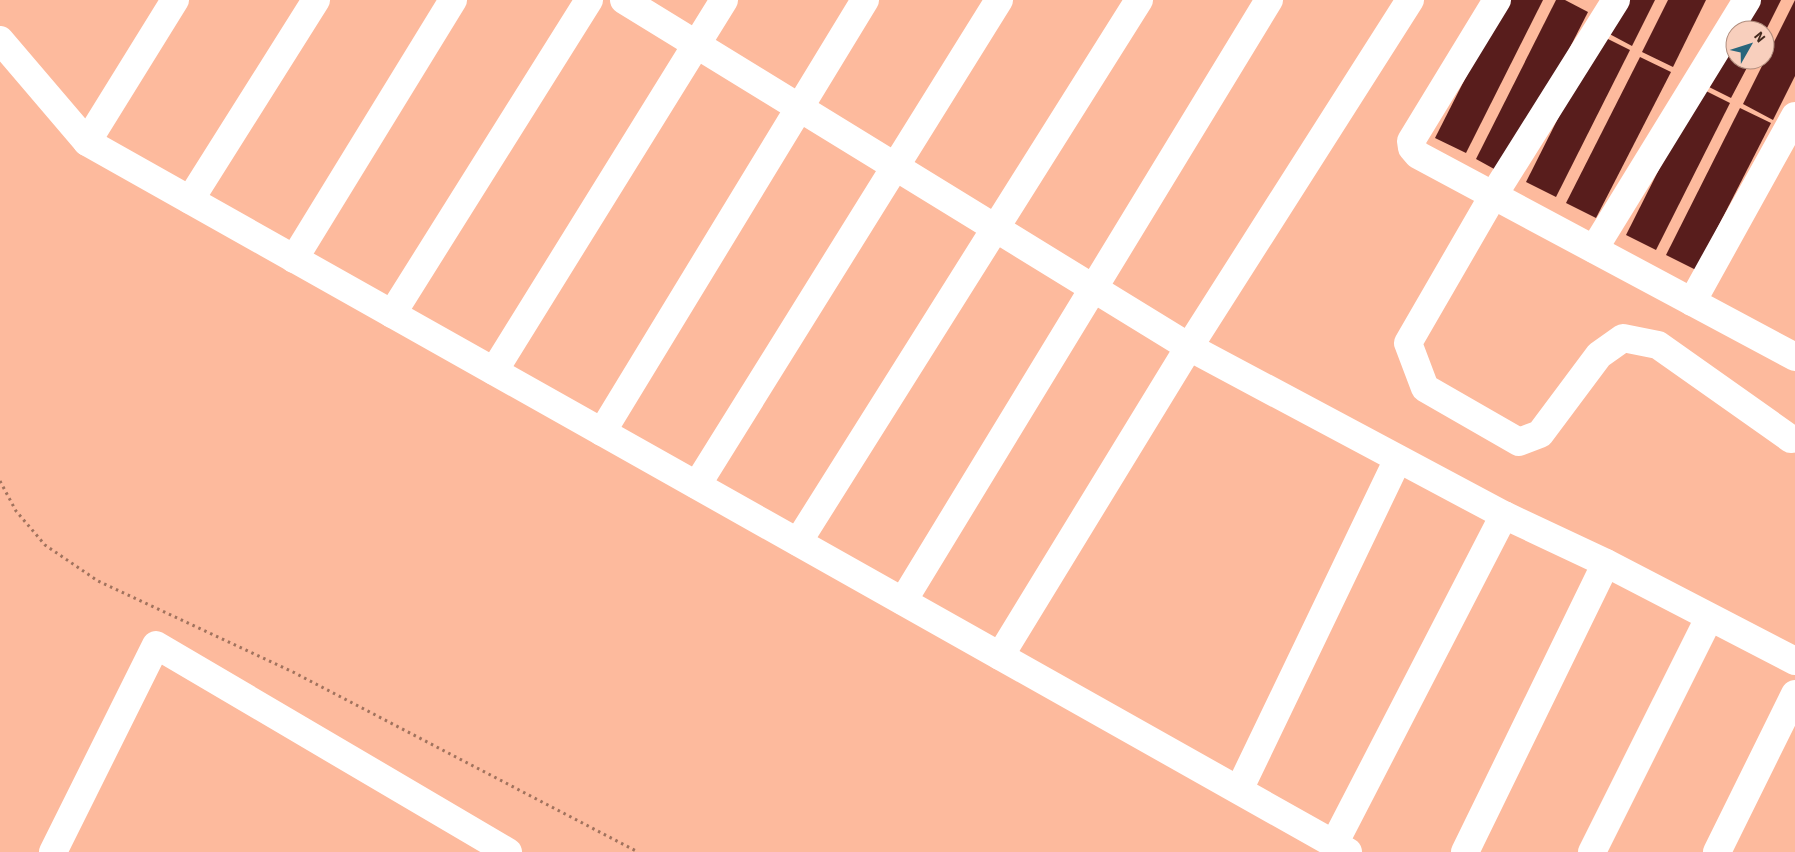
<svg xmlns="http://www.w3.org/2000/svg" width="1795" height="852" font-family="'Source Sans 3',sans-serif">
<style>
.building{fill:#581d1c}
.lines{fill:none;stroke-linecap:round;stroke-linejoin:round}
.path{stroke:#a0725d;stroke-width:3;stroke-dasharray:2.5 4;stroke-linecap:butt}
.minor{stroke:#fff;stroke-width:28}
</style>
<rect width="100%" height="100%" fill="#fdba9d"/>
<g class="building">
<path d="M1505,0H1543L1466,153L1435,138Z"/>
<path d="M1556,0H1565L1588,12L1505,175L1476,159Z"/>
<path d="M1617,0H1655L1632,46L1602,30Z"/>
<path d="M1668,0H1706L1673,67L1642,52Z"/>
<path d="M1743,0H1781L1766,30H1735V60H1751L1731,98L1701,83Z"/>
<path d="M1795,0V76L1773,120L1743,104Z"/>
<path d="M1600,35L1630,50L1556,197L1526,182Z"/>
<path d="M1640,57L1671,72L1596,218L1566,203Z"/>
<path d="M1700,88L1730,103L1656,250L1626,235Z"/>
<path d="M1740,108L1771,123L1696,270L1666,255Z"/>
</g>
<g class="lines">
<path class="path" d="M0,481L16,511L45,545L98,581L293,672L638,852"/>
<g class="minor">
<path d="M624,0L1189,347L1504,515L1606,563L1795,661"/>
<path d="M1497,0L1411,141L1412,148L1418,155L1795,357"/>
<path d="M1616,0L1493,196L1408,343L1425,388L1519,442L1540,434L1599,355L1623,338L1658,345L1791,439"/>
<path d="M0,40L87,142L1334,844"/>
<path d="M87,142L175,0"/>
<path d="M190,200L316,0"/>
<path d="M1594,249L1747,0"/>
<path d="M294,259L453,0"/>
<path d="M1692,302L1795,116"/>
<path d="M392,314L589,0"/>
<path d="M494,371L724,0"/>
<path d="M602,432L865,0"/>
<path d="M697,485L999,0"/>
<path d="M798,542L1139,0"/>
<path d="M903,601L1269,0"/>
<path d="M1000,656L1189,347L1410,0"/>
<path d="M1239,790L1398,459"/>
<path d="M53,852L156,645L508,852"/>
<path d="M1348,852L1334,844L1504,515"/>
<path d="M1465,852L1606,563"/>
<path d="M1592,852L1709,618"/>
<path d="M1717,852L1795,694"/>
</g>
</g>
<g transform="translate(1750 45) rotate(51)"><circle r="24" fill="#f8cfbd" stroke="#b08d7d"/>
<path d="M0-4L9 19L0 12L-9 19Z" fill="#28667c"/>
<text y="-8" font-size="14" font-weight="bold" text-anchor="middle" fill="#442a1e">N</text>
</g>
</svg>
